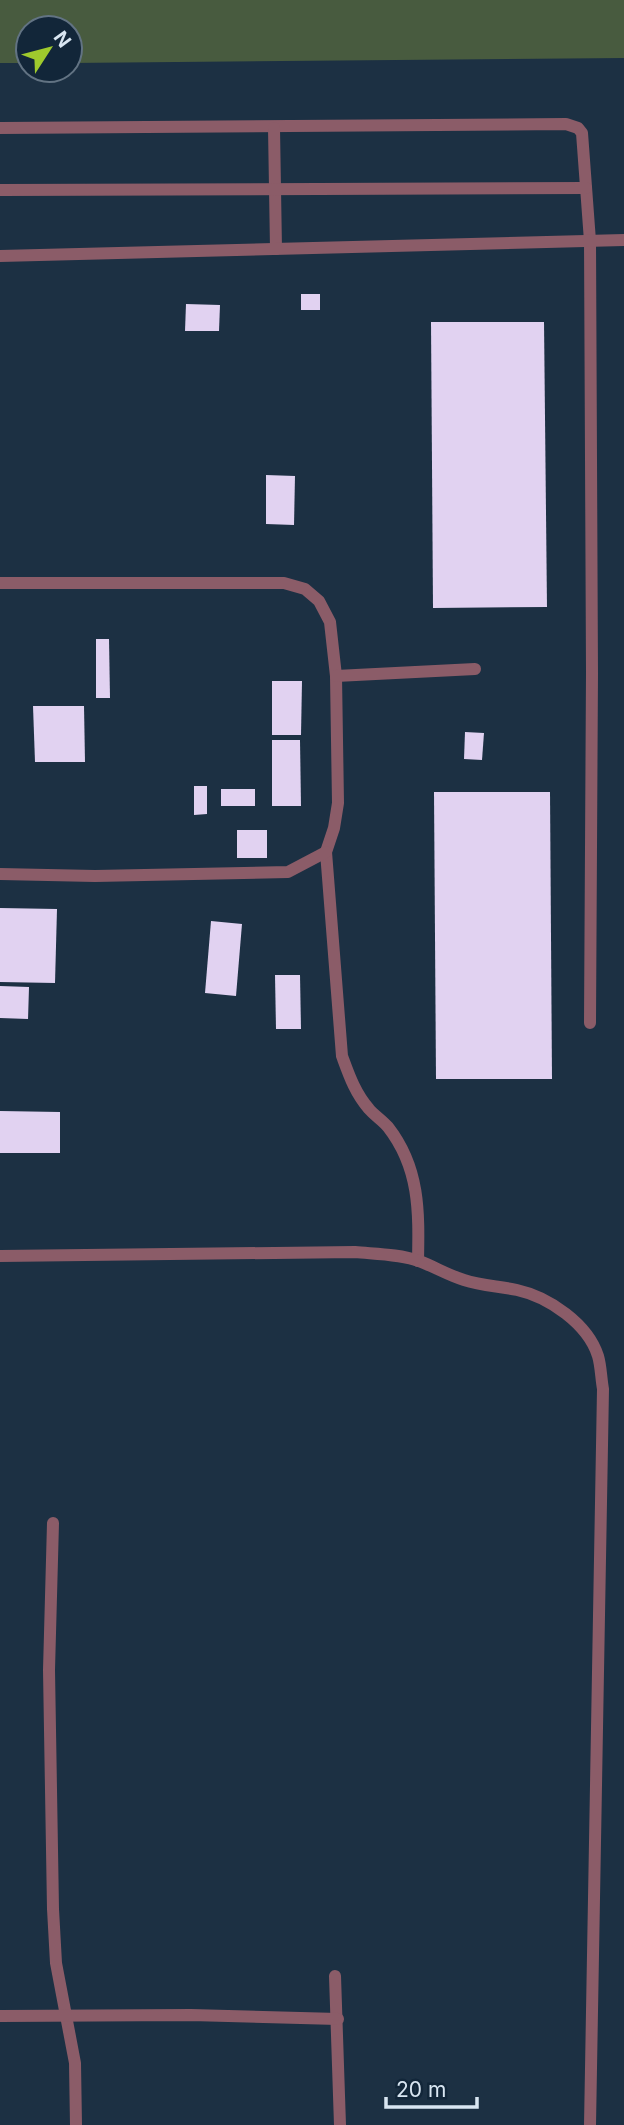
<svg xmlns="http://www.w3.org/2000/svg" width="624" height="2125" font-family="Inter,sans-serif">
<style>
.green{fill:#485b3f}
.building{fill:#e1d2f1}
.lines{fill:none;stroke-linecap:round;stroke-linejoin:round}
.service{stroke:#8b5c68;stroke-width:12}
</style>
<rect width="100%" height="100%" fill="#1c3043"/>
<path class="green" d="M0,0H624V58L70,63V28H28V63H0Z"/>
<g class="building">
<rect x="301" y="294" width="19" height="16"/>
<path d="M186,304L220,305L219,331H185Z"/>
<path d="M431,322H544L547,607L433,608Z"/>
<path d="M266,475L295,476L294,525L266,524Z"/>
<path d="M96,639H109L110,698H96Z"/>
<path d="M272,681H302L301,735H272Z"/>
<path d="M33,706H84L85,762H35Z"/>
<path d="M465,732L484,733L482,760L464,759Z"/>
<path d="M272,740H300L301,806H272Z"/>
<path d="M194,786H207V814L194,815Z"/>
<rect x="221" y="789" width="34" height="17"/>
<path d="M434,792H550L552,1079H436Z"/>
<rect x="237" y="830" width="30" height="28"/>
<path d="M0,908L57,909L55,983L0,982Z"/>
<path d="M211,921L242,924L236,996L205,993Z"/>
<path d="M275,975H300L301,1029H276Z"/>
<path d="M0,986L29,987L28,1019L0,1018Z"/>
<path d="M0,1111L60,1112V1153H0Z"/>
</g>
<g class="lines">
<g class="service">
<path d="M0,128L566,124L578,128L582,133L590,241L592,673L590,1023"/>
<path d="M274,128L276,249"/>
<path d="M0,190L586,188"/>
<path d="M0,256L624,240"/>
<path d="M0,583H284L305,589L319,601L330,622L336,676L338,803L334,828L326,852L342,1056C349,1075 355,1093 369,1109C374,1115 382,1120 388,1127C420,1168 419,1212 418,1261"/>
<path d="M336,676L475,669"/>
<path d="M0,874L95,876L288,872L326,852"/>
<path d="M0,1256L355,1252C376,1254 399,1254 419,1261C435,1267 448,1275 464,1280C482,1286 499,1286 517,1290C549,1297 588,1324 598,1356C601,1366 601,1378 603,1389L590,2125"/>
<path d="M53,1523L49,1670L53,1909L56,1963L75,2063L76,2125"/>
<path d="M335,1976L340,2125"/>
<path d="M0,2016L191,2015L338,2019"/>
</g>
</g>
<g transform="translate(49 49) rotate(54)"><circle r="33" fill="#122639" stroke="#627383" stroke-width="2"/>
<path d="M0-5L12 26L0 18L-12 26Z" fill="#9fca2d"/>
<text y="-10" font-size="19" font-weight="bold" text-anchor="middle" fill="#d9e6f2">N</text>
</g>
<path d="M386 2097v10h91v-10" fill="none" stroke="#d9e6f2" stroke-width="3.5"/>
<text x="396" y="2097" font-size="21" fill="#d9e6f2" stroke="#122639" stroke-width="5" paint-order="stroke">20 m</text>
</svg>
